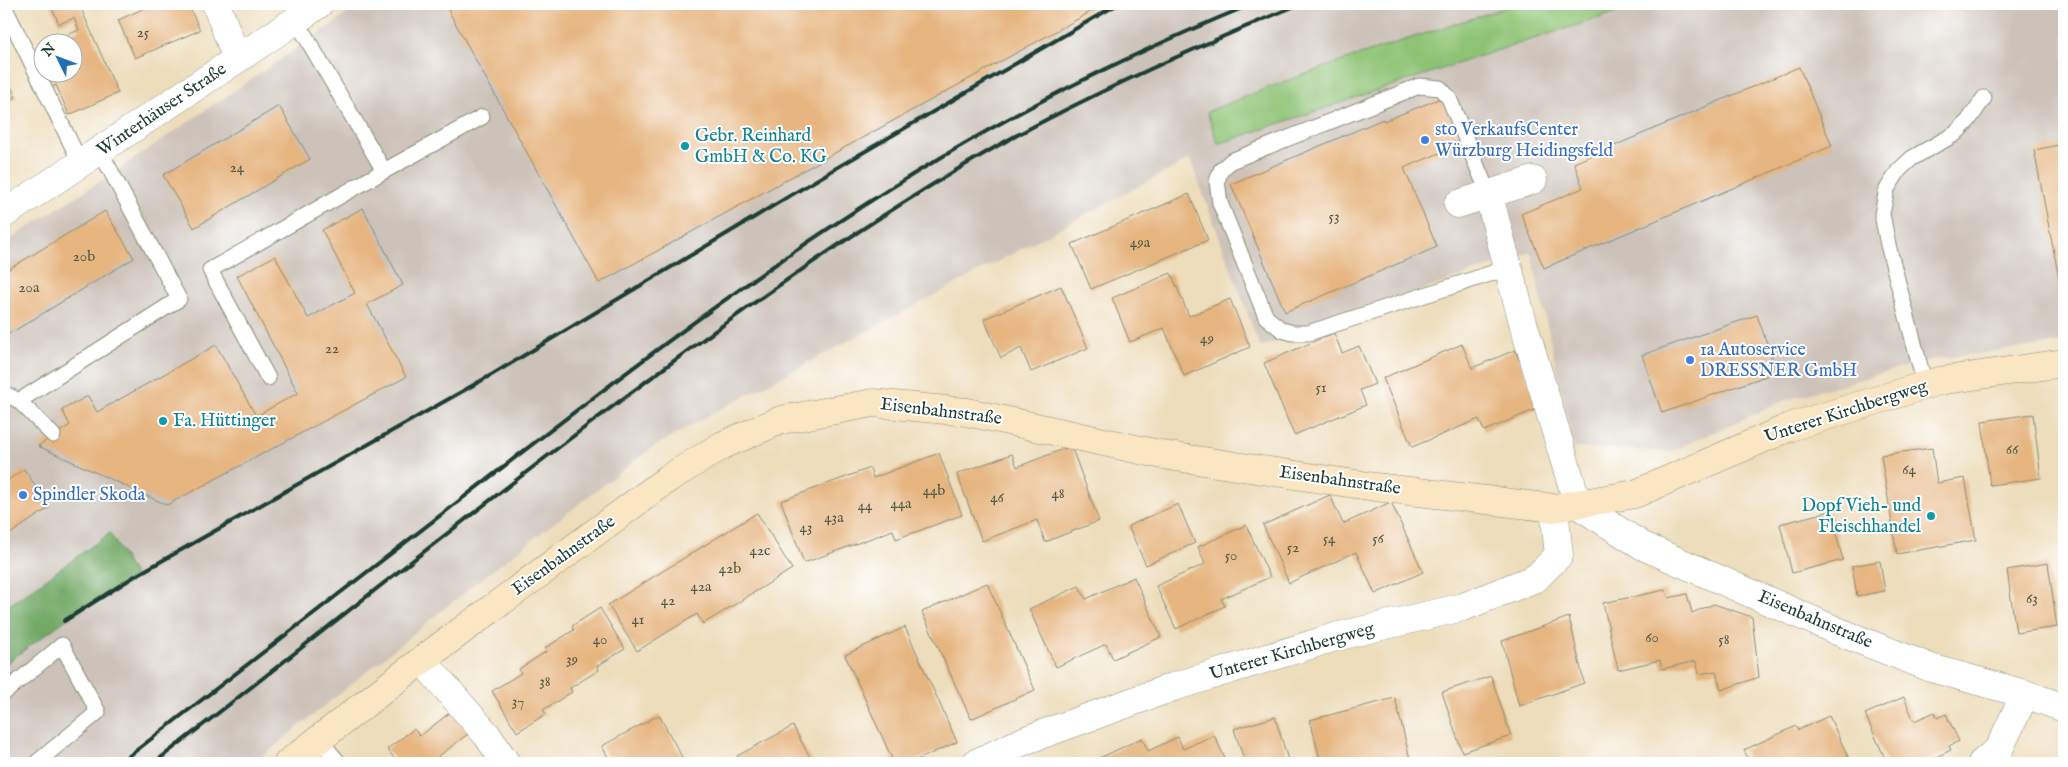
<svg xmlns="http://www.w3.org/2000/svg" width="2068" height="767" font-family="'IM FELL English',serif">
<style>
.industrial{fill:#ccc2b9}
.green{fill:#8ec375;stroke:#568054}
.forest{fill:#72a966;stroke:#48734d}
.building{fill:#e6b580}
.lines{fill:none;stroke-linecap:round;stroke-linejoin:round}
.lane-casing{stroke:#868d78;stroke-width:17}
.street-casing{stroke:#868d78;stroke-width:29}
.secondary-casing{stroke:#868d78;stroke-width:29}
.lane{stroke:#fff;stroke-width:15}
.street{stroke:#fff;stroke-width:28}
.secondary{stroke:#fbe6c4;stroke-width:28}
.rail{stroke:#1f3d34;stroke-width:4}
.shop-dot{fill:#3f7fe0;stroke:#fff;stroke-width:2}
.culture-dot{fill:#0f9aa8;stroke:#fff;stroke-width:2}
.labels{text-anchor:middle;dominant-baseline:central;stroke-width:4;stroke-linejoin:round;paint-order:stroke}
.number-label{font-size:15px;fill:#515b47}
.street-label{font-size:18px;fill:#1f3d34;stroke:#fff}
.shop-label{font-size:18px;fill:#366cbe;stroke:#fff;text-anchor:start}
.culture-label{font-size:18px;fill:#0d838f;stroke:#fff;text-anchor:start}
</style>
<rect width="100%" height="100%" fill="#fff"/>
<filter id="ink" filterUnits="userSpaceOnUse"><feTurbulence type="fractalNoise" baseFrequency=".02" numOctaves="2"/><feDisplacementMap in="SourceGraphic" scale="10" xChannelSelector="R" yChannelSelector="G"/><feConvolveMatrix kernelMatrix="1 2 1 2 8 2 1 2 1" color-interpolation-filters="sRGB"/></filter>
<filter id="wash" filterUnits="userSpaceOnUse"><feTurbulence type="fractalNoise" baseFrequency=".0096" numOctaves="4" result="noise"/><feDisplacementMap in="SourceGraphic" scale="20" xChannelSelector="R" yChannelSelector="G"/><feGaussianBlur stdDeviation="1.12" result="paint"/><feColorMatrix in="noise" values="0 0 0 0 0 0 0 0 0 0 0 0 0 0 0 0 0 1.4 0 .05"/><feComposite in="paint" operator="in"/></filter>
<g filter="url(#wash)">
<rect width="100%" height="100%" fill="#edddbb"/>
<path class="industrial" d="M362,4H2064V342L1929,360L1786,400L1671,451L1574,448L1531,252L1260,347L1190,159L715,412L650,449L476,583L254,763H4V243L116,171Z"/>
<path class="green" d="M1516,4H1643L1480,56L1218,144L1207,112C1307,70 1412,38 1516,4Z"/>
<path class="forest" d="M110,533L135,576L64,621L4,665V609Z"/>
<g id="blocks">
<g class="building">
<path d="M50,4H79L118,93L69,115L56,85L51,88L44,72H72V42H70L67,35L79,30L74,18L59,24Z"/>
<path d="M92,4H108L95,9Z"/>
<path d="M154,4H188L200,30L135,58L118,20Z"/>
<path d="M456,4H1105L599,283L447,8Z"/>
<path d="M1799,67L1832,146L1544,268L1521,214L1583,188L1574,163Z"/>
<path d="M7,79L16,97L4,103V80Z"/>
<path d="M1441,98L1461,144L1404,168L1437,247L1285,312L1231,184L1383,119L1384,121Z"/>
<path d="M279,106L310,159L194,228L163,175Z"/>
<path d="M2064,144V299H2063L2034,150Z"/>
<path d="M1189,194L1208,240L1091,289L1072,244Z"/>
<path d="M363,208L403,285L367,304L406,377L167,505L38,446L70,425L62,410L88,396L97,412L216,345L256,416L298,393L237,276L275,256L308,318L355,293L322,230Z"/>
<path d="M105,211L134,258L4,337V272Z"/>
<path d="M1171,273L1189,316L1230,299L1250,347L1184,376L1164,328L1130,342L1112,298Z"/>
<path d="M1061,286L1088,348L1031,372L1021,348L1001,358L984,319Z"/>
<path d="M1757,315L1777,372L1662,413L1642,355Z"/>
<path d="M1334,333L1342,353L1359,346L1375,384L1360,390L1366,405L1294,435L1264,363Z"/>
<path d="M1462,344L1472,368L1515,350L1539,408L1484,431L1479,419L1412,447L1383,378Z"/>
<path d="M2033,414L2041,478L1990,485L1982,421Z"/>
<path d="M1071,446L1099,521L1045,542L1037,520L982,541L957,474L1012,454L1017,467Z"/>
<path d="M1932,448L1937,483L1965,478L1976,540L1897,554L1881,455Z"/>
<path d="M939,453L962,515L896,539L893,530L804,563L781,501L870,468L873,478Z"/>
<path d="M24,469L50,507L4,538V483Z"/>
<path d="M1330,495L1343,524L1391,502L1423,572L1375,594L1356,552L1289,583L1263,525Z"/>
<path d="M1178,504L1195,543L1146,565L1128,526Z"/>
<path d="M1830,511L1843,560L1792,573L1780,524Z"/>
<path d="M757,513L792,569L703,624L697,614L637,651L608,605Z"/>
<path d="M1246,525L1270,577L1221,599L1225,606L1176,629L1156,586L1205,564L1198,547Z"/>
<path d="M1880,561L1885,591L1857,596L1852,566Z"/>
<path d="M2048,563L2057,627L2016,633L2007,570Z"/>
<path d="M1134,577L1161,637L1113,659L1106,644L1056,667L1029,609L1079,586L1086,599Z"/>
<path d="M987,583L1035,690L971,719L922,612Z"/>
<path d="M1665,590L1669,598L1687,594L1692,613L1714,604L1752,617L1759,677L1721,690L1716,671L1699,674L1696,661L1662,669L1660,660L1618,670L1603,603Z"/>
<path d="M600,608L625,649L597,666L599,670L570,688L572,692L543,710L546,714L517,732L492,691L521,673L519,669L547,651L545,648L574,630L572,626Z"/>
<path d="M1569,617L1584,683L1519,706L1502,641Z"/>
<path d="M905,627L957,742L910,763H894L845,655Z"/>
<path d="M1491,676L1511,736L1462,752L1442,692Z"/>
<path d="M1904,697L1914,721L1935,712L1937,718L1946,714L1959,741L1949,746L1951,750L1923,763H1887L1865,714Z"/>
<path d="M1395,698L1411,763H1321L1310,720Z"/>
<path d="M452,711L469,733L430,763H398L387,749L414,729L420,736Z"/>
<path d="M659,715L683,759L675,763H611L602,746Z"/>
<path d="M1829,716L1851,763H1750L1744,750L1796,726L1798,730Z"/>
<path d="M1275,717L1289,763H1245L1234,729Z"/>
<path d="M793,726L813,763H741L737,756Z"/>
<path d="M1214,735L1227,763H1089L1142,738L1148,751L1178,737L1183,749Z"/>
</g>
</g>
</g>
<g filter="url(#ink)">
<use href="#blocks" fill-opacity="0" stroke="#868d78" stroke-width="1"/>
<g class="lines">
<defs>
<g id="lane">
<path d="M4,6L81,164"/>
<path d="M296,20L384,171L482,117"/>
<path d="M1488,193L1449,98L1440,88L1419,86L1231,161L1221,170L1217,181L1220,203L1266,317L1282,330L1293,333H1308L1508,268"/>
<path d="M268,378L210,270L384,171"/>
<path d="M1925,385L1888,245L1882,214L1887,189L1899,170L1912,158L1955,134L1968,121L1984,98"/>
<path d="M4,393L19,401L53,435"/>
<path d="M19,401L179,299L100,151"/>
<path d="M4,693L62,645L98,712L36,763"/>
<path d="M318,738L339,763"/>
</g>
<g id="street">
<path d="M216,4L237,59"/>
<path d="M1488,193L1524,326L1578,505L1643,546L1837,631L1931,668L2025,694L2064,708"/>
<path d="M1458,204L1533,180"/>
<path d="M4,214L296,20L319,4"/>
<path d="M422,660L487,735L506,763"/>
<path d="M976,763L1026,740L1173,687L1339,636L1463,607L1536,578L1559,555L1554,508"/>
<path d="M1982,763L1999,749L2025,694"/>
</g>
<path id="secondary" d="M288,763L422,660L669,478L723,445L781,420L873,403L967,412L1163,455L1375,487L1554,508L1635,494L1790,427L1939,381L2064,363"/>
</defs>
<use href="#lane" class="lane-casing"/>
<use href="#street" class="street-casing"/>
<use href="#secondary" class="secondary-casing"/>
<use href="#lane" class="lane"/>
<use href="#street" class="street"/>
<use href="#secondary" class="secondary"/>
<g class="rail">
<path d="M64,621L135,576L493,374L833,170L1118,4"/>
<path d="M120,763C236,673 352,584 468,494C636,364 806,232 992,128C1076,81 1164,40 1252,4"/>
<path d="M154,763C300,650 444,534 592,422C723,323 856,227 999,145C1096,91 1198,46 1300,4"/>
</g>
</g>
</g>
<g class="shop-dot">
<circle cx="1425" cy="140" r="5"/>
<circle cx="1690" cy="360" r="5"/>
<circle cx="23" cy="495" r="5"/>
</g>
<g class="culture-dot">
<circle cx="685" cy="146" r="5"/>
<circle cx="163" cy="421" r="5"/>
<circle cx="1931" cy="516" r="5"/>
</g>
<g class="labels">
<g class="number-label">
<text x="143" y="32">25</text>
<text x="237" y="167">24</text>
<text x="1334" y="216">53</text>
<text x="1140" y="242">49a</text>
<text x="84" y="256">20b</text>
<text x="29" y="287">20a</text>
<text x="1207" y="338">49</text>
<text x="332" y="348">22</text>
<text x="1321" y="387">51</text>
<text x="2012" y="449">66</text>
<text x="1909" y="469">64</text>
<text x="934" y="490">44b</text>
<text x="1058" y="493">48</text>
<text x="997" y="497">46</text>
<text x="901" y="503">44a</text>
<text x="865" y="505">44</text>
<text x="834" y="517">43a</text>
<text x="806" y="527">43</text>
<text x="1329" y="538">54</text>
<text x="1378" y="538">56</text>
<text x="1293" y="547">52</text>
<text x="760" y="550">42c</text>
<text x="1231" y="555">50</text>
<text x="730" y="568">42b</text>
<text x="701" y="586">42a</text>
<text x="2032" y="598">63</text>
<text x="668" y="600">42</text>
<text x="638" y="619">41</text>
<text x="1652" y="637">60</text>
<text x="600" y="639">40</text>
<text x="1724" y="639">58</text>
<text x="572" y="659">39</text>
<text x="545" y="681">38</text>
<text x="518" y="701">37</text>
</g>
<g class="street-label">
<text transform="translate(162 110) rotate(-34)">Winterhäuser Straße</text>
<text transform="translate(941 412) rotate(7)">Eisenbahnstraße</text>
<text transform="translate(1846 412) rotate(-18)">Unterer Kirchbergweg</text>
<text transform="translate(1340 481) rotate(8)">Eisenbahnstraße</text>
<text transform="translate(564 556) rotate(-36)">Eisenbahnstraße</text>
<text transform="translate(1815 620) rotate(23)">Eisenbahnstraße</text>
<text transform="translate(1292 652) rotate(-16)">Unterer Kirchbergweg</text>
</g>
<g class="shop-label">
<text x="1435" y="130">sto VerkaufsCenter<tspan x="1435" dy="21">Würzburg Heidingsfeld</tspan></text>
<text x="1700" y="350">1a Autoservice<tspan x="1700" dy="21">DRESSNER GmbH</tspan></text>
<text x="33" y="495">Spindler Skoda</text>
</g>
<g class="culture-label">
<text x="695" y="136">Gebr. Reinhard<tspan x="695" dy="21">GmbH &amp; Co. KG</tspan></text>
<text x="173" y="421">Fa. Hüttinger</text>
<text x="1921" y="506" text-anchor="end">Dopf Vieh- und<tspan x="1921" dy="21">Fleischhandel</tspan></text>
</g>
</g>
<rect width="2068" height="767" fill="none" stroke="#fff" stroke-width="20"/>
<g transform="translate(58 58) rotate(312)"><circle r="24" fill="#ffffff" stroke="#a5b1ae"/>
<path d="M0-4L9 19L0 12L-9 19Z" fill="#1f6fb2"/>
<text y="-8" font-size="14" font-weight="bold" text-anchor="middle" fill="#1f3d34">N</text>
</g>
</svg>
